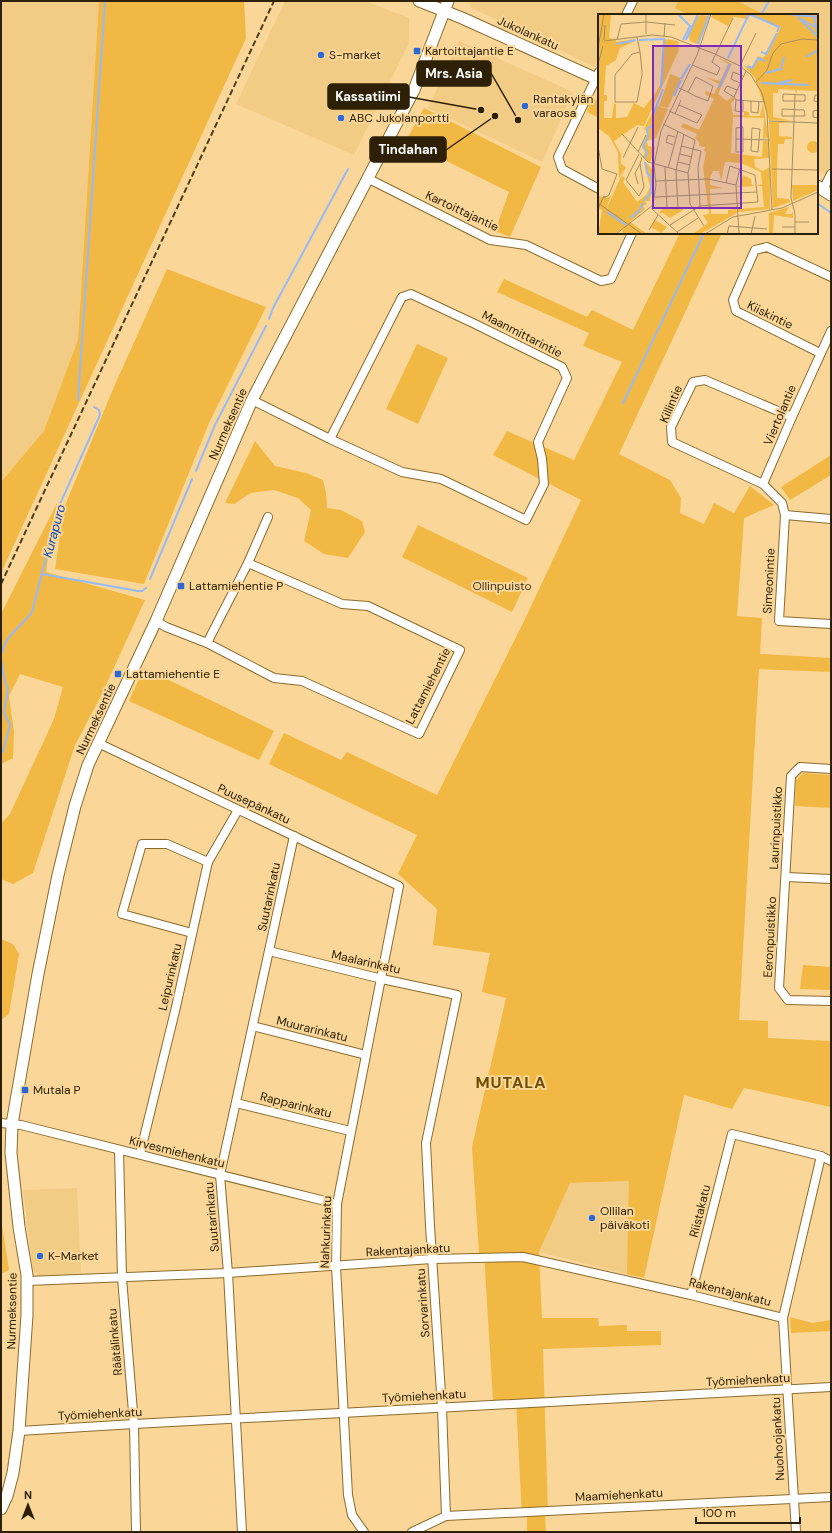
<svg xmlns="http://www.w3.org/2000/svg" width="832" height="1533" font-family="'DM Sans',sans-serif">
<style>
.built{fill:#f2cb84}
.green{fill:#f1b843}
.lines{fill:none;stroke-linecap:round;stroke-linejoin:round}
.stream{stroke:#97baf7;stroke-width:2}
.street-casing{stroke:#8b6b2c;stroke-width:10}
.secondary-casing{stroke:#8b6b2c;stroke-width:13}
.street{stroke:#fff;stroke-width:8}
.secondary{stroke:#fff;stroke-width:11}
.rail{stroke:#4f3e1e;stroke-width:2;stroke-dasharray:6 3;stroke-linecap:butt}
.poi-dot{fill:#2e68d6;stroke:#fad798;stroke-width:1.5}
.labels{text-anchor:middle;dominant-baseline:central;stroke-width:4;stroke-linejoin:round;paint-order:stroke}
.street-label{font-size:12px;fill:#2d2006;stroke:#fad798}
.poi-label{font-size:12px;fill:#2d2006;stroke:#fad798;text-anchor:start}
.park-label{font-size:12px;fill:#423621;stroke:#fad798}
.water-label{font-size:13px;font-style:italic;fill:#0a49bc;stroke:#fad798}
.district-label{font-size:16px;font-weight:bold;letter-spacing:1px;fill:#6c4e05;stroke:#fad798}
.inset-river{fill:none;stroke:#97baf7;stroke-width:2}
.inset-road{fill:none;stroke:#a88e5e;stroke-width:1}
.view{fill:#7b2cbf;fill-opacity:0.15;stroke:#7b2cbf;stroke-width:2}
.inset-edge{fill:none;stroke:#2d2006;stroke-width:2}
.leader{fill:none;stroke:#2d2006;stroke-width:1.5}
.callout-dot{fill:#2d2006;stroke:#fad798;stroke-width:1.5}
.callout{fill:#2d2006;stroke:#2d2006;stroke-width:1.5}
.callout-label{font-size:13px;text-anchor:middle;font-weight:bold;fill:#fff}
</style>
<rect width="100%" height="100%" fill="#fad798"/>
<g class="built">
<path d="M1,1H99L78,340L44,431L1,482Z"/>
<path d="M285,1H365L409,18V43L354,155L236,104Z"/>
<path d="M469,1H831V177L817,170V15H599V69L470,7Z"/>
<path d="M459,41L573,92L542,162L428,108Z"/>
<path d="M630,1181L627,1274L539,1252L570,1183Z"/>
<path d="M77,1188L81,1273L39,1276L33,1270L23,1190Z"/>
</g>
<g class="green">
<path d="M99,1H244L246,38L1,573V482L44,431L78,340Z"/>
<path d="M679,1H737L761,13L760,15H689L675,8Z"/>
<path d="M592,98L599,101V118L587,112Z"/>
<path d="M424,108L541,167L510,237L495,231L509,192L406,141Z"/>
<path d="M680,233H722L619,454L670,480L681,498L680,513L704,524L714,503L734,513L750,486L774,505L744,518L737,616L762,618L760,654L831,658V672L759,669L739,1020L768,1021V1038L831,1041V1107L744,1088L732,1109L684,1095L644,1278L627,1274L629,1181L570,1183L539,1252L542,1318H598L599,1326L627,1325V1331H661V1345L543,1349L548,1516H545L546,1532H527V1517H522L516,1399L493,1401L484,1253H479L472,1147L506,998L482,992L490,953L433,945L437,909L398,874L417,835L269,764L284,733L341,760L347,752L437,795L525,619L581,500L493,455L507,431L574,460L622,362L583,346L589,333L497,292L504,279L587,317L592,310L633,330Z"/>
<path d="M167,269L266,307L209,423L144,584L55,569L64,508L113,389Z"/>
<path d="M417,344L448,358L418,424L386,409Z"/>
<path d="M255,441L275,466L306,473L323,480L326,493L327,508L341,510L362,521L365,532L348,558L324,554L304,541L311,510L298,498L274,490L251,493L234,504L225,503Z"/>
<path d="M831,455V475L790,500L781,487Z"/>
<path d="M57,503L46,572L145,600L100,698L75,745L33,873L13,884L1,879V824L10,814L54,719L63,687L20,674L9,696L14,732L13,758L1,764V614Z"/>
<path d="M418,525L528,578L512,612L402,557Z"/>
<path d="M144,668L274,731L259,760L129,701Z"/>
<path d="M803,773L831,775V808L795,806L796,780Z"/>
<path d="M1,939L13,944L19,954L9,1014L1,1020Z"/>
<path d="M803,965L831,967V990L800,989Z"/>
<path d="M1,1219L9,1270L1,1274Z"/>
<path d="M790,1317L812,1323L831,1320V1331L791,1333Z"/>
</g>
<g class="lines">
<g class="stream">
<path d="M761,15L769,1"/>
<path d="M817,203L831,213"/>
<path d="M269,319L273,308L348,169"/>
<path d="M78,400L105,1"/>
<path d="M623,403L704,233"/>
<path d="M196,471L215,425L266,326"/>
<path d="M42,574L138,591H142L146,588"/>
<path d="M150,579L192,479"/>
<path d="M2,653C5,635 22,626 32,612L60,504L100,415L99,410L94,407"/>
<path d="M1,752H3L10,725L4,712L8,690L3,673L2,663"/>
</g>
<defs>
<g id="street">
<path d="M626,15L633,1"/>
<path d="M599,72L558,157L562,169L599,189"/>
<path d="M369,179L490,240L526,245L601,281L611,279L632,233"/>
<path d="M823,190L831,174"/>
<path d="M831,331L792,417L763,484L782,503L785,515L831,519"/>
<path d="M820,353L736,311L733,300L755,250L767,247L831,277"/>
<path d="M252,400L330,439L402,472L441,479L526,520L544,484L542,459L538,442L567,378L562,367L475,324L411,294L402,297L330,439"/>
<path d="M763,484L672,442L671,427L693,382L705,380L792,417"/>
<path d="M785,515L779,621L831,624"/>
<path d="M156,621L166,627L207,643L274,678L302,681L419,734L460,650L368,606L342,604L248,563"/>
<path d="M207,643L248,563L268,517"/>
<path d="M98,743L399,886L337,1204L336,1266L348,1495L352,1515L364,1532"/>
<path d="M831,769L800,767L791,776L779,988L788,1000L831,1001"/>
<path d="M786,877L831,879"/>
<path d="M192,933L122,914L142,844H167L208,862"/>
<path d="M269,951L382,979L457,995L426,1143L430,1226L442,1408L446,1516"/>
<path d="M253,1026L366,1055"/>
<path d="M236,1103L350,1131"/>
<path d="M1,1123L21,1125L337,1204"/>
<path d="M119,1150L122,1278L134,1424L136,1532"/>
<path d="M140,1154L176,1007L208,862L238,810"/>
<path d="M27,1281L228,1273L432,1259L523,1257L691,1295L783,1318"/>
<path d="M691,1295L732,1134L821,1156L831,1161"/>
<path d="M19,1431L134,1424L831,1387"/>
<path d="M242,1532L228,1273L220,1175L294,836"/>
<path d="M412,1532L446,1516L831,1497"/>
<path d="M796,1532L783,1318L821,1156"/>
</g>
<g id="secondary">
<path d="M419,1L462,18L599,80"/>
<path d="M817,186L831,195"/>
<path d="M1,1509L7,1496L13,1473L19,1431L27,1315V1275L19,1227L11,1153L12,1124L38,974L58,875L75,806L88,765L156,621L252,400L414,90L448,1"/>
</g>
</defs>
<use href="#street" class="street-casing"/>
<use href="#secondary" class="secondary-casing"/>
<use href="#street" class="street"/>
<use href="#secondary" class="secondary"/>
<path class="rail" d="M1,584L274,1"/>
</g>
<g class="poi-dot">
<rect x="413" y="47" width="8" height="8" rx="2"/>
<circle cx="321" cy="55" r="4"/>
<circle cx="525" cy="106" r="4"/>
<circle cx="341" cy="118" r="4"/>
<rect x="177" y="582" width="8" height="8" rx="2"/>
<rect x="114" y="670" width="8" height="8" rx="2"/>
<rect x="21" y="1086" width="8" height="8" rx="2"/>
<circle cx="592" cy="1218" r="4"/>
<circle cx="40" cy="1256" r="4"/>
</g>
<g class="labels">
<g class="street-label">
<text transform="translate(528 33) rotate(24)">Jukolankatu</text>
<text transform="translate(462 211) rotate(25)">Kartoittajantie</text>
<text transform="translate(770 315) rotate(26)">Kiiskintie</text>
<text transform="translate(522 334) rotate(27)">Maanmittarintie</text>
<text transform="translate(671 404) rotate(-67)">Killintie</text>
<text transform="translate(780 415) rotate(-67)">Viertolantie</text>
<text transform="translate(228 424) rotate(-66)">Nurmeksentie</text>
<text transform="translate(769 581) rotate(-87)">Simeonintie</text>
<text transform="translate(428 686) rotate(-63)">Lattamiehentie</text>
<text transform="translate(96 719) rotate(-65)">Nurmeksentie</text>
<text transform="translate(254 804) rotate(25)">Puusepänkatu</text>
<text transform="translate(776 828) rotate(-87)">Laurinpuistikko</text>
<text transform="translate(269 897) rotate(-78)">Suutarinkatu</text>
<text transform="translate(770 937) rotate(-87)">Eeronpuistikko</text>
<text transform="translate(366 962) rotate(13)">Maalarinkatu</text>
<text transform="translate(170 977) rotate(-77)">Leipurinkatu</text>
<text transform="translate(312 1029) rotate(14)">Muurarinkatu</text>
<text transform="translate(296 1105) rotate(14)">Rapparinkatu</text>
<text transform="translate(177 1152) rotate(14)">Kirvesmiehenkatu</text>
<text transform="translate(700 1211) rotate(-76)">Riistakatu</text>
<text transform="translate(212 1217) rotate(-95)">Suutarinkatu</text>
<text transform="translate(326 1232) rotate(-88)">Nahkurinkatu</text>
<text transform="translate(408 1250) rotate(-3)">Rakentajankatu</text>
<text transform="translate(730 1292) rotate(14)">Rakentajankatu</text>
<text transform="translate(423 1303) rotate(-94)">Sorvarinkatu</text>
<text transform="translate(12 1311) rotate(-89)">Nurmeksentie</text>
<text transform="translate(115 1342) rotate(-95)">Räätälinkatu</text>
<text transform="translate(748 1380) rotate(-3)">Työmiehenkatu</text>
<text transform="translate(424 1396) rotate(-3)">Työmiehenkatu</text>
<text transform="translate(100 1414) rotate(-3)">Työmiehenkatu</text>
<text transform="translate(778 1439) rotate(-93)">Nuohoojankatu</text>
<text transform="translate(619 1495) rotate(-3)">Maamiehenkatu</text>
</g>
<g class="poi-label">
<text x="425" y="51">Kartoittajantie E</text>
<text x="329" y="55">S-market</text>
<text x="533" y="99">Rantakylän<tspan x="533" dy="14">varaosa</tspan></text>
<text x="349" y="118">ABC Jukolanportti</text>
<text x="189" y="586">Lattamiehentie P</text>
<text x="126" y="674">Lattamiehentie E</text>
<text x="33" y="1090">Mutala P</text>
<text x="600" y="1211">Ollilan<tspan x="600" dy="14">päiväkoti</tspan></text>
<text x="48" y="1256">K-Market</text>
</g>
<g class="park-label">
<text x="502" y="586">Ollinpuisto</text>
</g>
<g class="water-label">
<text transform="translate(54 531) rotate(-75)">Kurapuro</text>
</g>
<g class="district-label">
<text x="511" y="1082">MUTALA</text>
</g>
</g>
<g transform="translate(598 14)">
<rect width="220" height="220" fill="#fad798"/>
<path d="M0,0H13L11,24L18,25V28L37,25V27L22,34L18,46L8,52L6,81H9V87H6V104H14L16,89L18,90V104L29,103L36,89L46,94L59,77L63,68L66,25L80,27L81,36L46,112L39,111L16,127L23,140V150L28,153L24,162L27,164L25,168L39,188L48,181L52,173L46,147L54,155L56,166L52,187H47L49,190L45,192L47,195L32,208L49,220H25L24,216L28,213L16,220H0L4,196L0,194V182L9,184L13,181L7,198L27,154L21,164L20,138L11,122L0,114ZM115,0H220V77L199,76V79L196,76L180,75V79H175V103L194,107L171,106L157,64L145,51L154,54L161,42L164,44L168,41L183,13L152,1L150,5L135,3L130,12L113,3ZM103,1L111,2L99,30L92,27L91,22L99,3ZM118,42L134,50L120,80L129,87L134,83L137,85L133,89L135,101H146V97L151,98V102H162L165,89L170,123L165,125L166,104L135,103L133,139L164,143L165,127H171L172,144L156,145L157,153L165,157L172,153V195L140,198V195L166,193L164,172H159L164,170L163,158L143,149L127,148L123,167L121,157H115L112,164V171L125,174L112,175L113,200H130V196L138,195L139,199L102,220H95L110,209L105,201L111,200L105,153L108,138L106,137L107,133L101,132V128L97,124L99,120L83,113L85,109L101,116L110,97L116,85L107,80L108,77L116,80L121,70L107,63L122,67L130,50ZM72,60L83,64L70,94L61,92ZM61,85L60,92L70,95L58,124L49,127L50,132L57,133L52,149L45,143L47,138L44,133L50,118L46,115ZM171,108H193L181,109V122L194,123V125H187L186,130H180L179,154V184L191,185L192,188L175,194ZM209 133a6 6 0 1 1 12 0a6 6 0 1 1-12 0ZM145,161L153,165L154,171L158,172L139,173L143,171ZM194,171H220V176L195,187ZM191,193L187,200H194L195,197V204L176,201L175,220H171V199ZM65,194H84L85,196L72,204L65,199H61ZM57,206L69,213L63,219L53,213Z" fill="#f1b843"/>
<path class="inset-river" d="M80,0L92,12L85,26M189,0L220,3M200,3L220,23M216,3L220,22M203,5L217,13M41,26L66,25L63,74M88,26L100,0M19,30L38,26M100,30L111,1M163,38L168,40L179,19M208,43L220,36M130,44L151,0L181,13L179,18M149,52L154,54L160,44L167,47M168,59L183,55L186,43M83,65L92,50M163,69L211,71M181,69L194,66M121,74L132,50M76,82L83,66M55,101L65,75M47,144L49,139L45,131L50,123L49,115L55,111V102M46,187L53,179L54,164L49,159L47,148M9,198L28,211M32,204L41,197L45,189"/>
<path class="inset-road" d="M48,0V20M39,23L42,38L44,57V61L39,88H17V61L34,40L42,38M66,23L67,9M6,26L7,11M19,26L23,10L48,8L77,11M6,27L54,21L73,23L117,40L142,52L153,61L164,79L169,99L174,196M0,34L6,0M0,50L5,32M94,51L119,61L122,54L114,48L135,4M142,52L158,19M148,57L136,83L138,86L167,88M158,68L169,56L175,39L183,30L204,25L220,26M142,69L133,65L135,58L145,62M81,74L90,78L97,82L110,87L115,72L98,63L90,78M185,80L207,81V87H185ZM220,81H217L216,87L220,88M136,83L126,77L129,72L139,76M138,86L137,97L145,98V87M153,87V98L160,99L161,88M184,95L206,96L207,102H184ZM220,96L215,97V103L220,104M71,97L99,109L104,101L81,91M77,100L83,86M171,107L220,109M65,110L97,126L90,159L92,190L106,212M145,113V138H138V114ZM154,114L162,115L160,138L153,137ZM24,120L50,148L90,159M138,125L172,126M75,131L68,128L70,121L77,123M0,132L4,155L19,160L11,181L6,184M83,132L103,137L100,153L102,192M40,138L48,121M41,140L28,166L41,182L46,173L42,150L44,143M82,140L94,143M25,144L40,113M80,148L92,151M67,153L69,195M70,154L80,117M174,155L220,156M58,167L110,165L138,171M40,170L37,159L42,150M57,183L159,178M0,189L44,220M53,194L81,220M0,195L6,182L8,183M80,195L78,156L86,120M197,208H211M72,211L102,192L160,188L157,161L132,152L128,169M184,213H197M51,216L60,201M79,218L100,204M18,220L55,191L58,171L56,151L63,117L99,41L113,0M107,220L135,203L184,194L220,178M129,220L131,212L169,215M141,220L138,171L142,154M153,220L157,202M197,220V200L193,184L197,80"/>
<path class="view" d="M55,32H143V194H55Z"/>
<rect width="220" height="220" class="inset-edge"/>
</g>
<path class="leader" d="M518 120L491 73M481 110L409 97M495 116L446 150"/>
<g class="callout-dot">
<circle cx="518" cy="120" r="4"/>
<circle cx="481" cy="110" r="4"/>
<circle cx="495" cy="116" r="4"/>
</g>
<g class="callout">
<rect x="417" y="61" width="74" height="25" rx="4"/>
<rect x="328" y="84" width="81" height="25" rx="4"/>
<rect x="370" y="137" width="76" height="25" rx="4"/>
</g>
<g class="callout-label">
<text x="454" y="78">Mrs. Asia</text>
<text x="368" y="101">Kassatiimi</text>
<text x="408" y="154">Tindahan</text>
</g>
<rect width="832" height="1533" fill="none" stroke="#2d2006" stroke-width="4"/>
<g transform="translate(28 1505)" stroke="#fad798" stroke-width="3" paint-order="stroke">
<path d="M0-3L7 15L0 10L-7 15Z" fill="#2d2006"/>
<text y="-6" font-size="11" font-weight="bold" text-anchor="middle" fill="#2d2006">N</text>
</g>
<path d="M696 1517v6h104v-6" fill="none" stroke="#2d2006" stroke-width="2"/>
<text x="702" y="1517" font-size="12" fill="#2d2006" stroke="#fad798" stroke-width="3" paint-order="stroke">100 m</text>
</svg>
